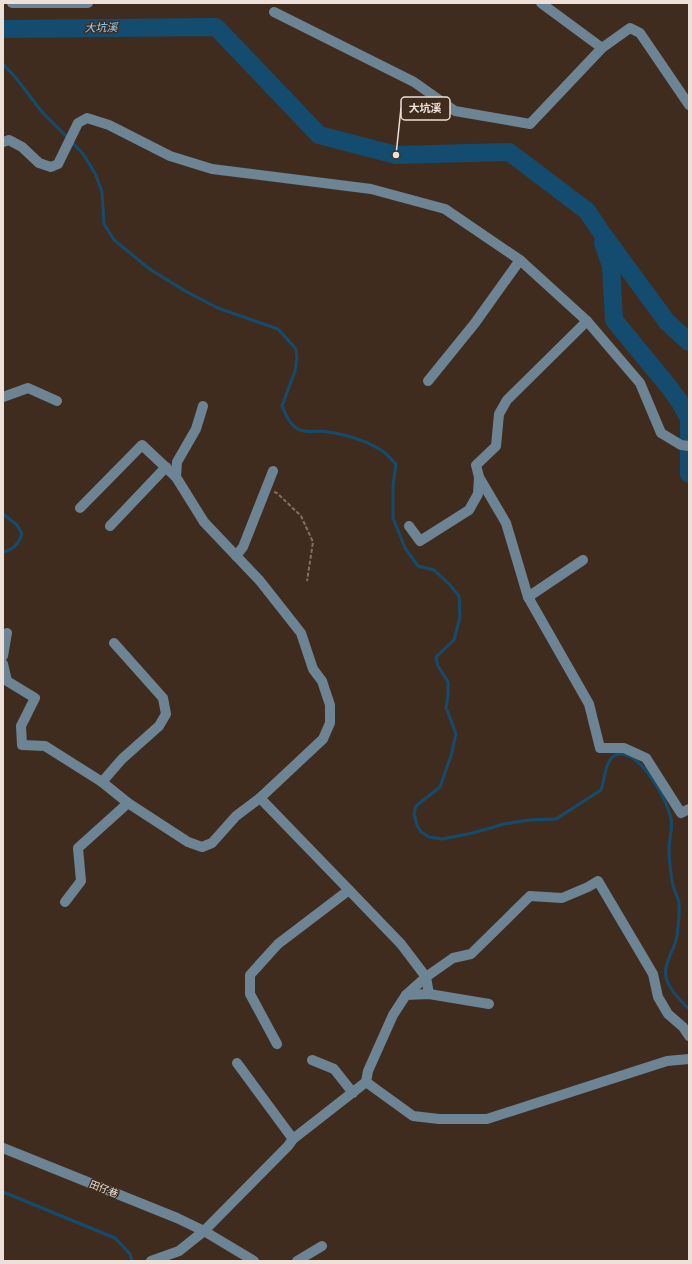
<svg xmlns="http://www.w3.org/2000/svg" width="692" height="1264" font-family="'DejaVu Sans','Noto Sans TC',sans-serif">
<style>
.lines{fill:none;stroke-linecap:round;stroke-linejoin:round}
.stream{stroke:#144c6f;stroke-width:3}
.river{stroke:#144c6f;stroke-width:18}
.path{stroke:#817065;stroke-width:2;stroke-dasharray:4 2;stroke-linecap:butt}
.minor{stroke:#6d8494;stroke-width:10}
.labels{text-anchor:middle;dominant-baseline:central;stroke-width:3;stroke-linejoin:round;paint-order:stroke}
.street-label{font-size:10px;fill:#ede0d8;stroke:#3f2c1f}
.water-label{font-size:11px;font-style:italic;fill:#94d1fe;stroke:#3f2c1f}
.leader{fill:none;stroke:#ede0d8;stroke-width:1.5}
.callout-dot{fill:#ede0d8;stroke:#3f2c1f;stroke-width:1.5}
.callout{fill:#3f2c1f;stroke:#ede0d8;stroke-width:1.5}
.callout-label{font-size:11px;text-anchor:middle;font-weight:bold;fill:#ede0d8}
</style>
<rect width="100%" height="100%" fill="#3f2c1f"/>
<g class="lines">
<g class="stream">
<path d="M3,64L16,78L42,112L68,138"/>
<path d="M72,142L83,154L95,173L102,192L104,224L114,240L151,270L187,292L218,308L278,329L296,349L297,359L295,371L282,406C286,415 290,426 300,430C308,433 319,430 328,432C347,435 369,441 385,453C389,456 392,461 396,464L393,485V518L405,548L418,566L434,570L449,584L459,596L460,617L454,640L436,657L438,666L448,682V696L446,707L456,734L451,756L440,787L416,806L414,814L417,825L421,832L429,837L442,839L473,833L504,824L529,820L556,819L601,790C605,780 605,753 621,754C643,755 667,800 671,819C673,828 669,840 669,849C669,858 671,877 673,885C674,891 678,897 679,903C680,912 678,927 677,936C675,949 663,964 666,977C669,990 680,1000 689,1009"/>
<path d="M3,514L17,525L22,534C19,543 13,550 3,552"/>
<path d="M3,1192L115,1238L130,1254L132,1261"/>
</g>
<g class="river">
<path d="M3,29L216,27L319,135L396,155L509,152L587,211L599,229L667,322L689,342"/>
<path d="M603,243L611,266L614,320L669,387L680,402L689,419V474"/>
</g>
<path class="path" d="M274,492L277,493L301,516L313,542L307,581"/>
<g class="minor">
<path d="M12,3H88"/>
<path d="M274,12L414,82L455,111L530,124L602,48L541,3"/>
<path d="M602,48L630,28L640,33L689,105"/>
<path d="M3,142L9,140L22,147L39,163L51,167L58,164L78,123L87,118L109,125L170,156L212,169L371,189L445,209L520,260L587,321L640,383L661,433L681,445L689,446"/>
<path d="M428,381L475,323L520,260"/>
<path d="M3,397L28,388L57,401"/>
<path d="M203,406L196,429L177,462L176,477L204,522L260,581L301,633L313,669L322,681L330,705V723L323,739L260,798"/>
<path d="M479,477L506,523L528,597L589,704L600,748H624L646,758L681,813L689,809"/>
<path d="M80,508L142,445L176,477"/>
<path d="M110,526L166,467"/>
<path d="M409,526L420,541L469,510L478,494L479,477L476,465L496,446L499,414L507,400L587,321"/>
<path d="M236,556L243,547L273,471"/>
<path d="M528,597L583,560"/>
<path d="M3,656L7,633"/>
<path d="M3,664L7,681L35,698L21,726L22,745L45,746L102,782"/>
<path d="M128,803L188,842L202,847L212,843L236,816L260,798L349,890L278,944L250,975V994L277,1044"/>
<path d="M349,890L401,944L426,977L429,994"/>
<path d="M65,902L81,881L78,848L128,803L102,782L122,759L159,726L166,714L163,698L114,643"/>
<path d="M406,995L429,994L489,1004"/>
<path d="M312,1060L334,1069L353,1093"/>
<path d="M237,1063L293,1139"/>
<path d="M366,1082L413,1116L439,1119H487L667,1061L689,1059"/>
<path d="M3,1148L177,1218L204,1231L254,1261"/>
<path d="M151,1261L179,1251L204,1231L288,1146L293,1139L366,1082L368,1071L393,1015L406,995L426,977L453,958L471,954L530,896L562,898L588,887L598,881L653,974L658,997L668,1014L683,1027L689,1036"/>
<path d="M297,1261L322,1246"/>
</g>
</g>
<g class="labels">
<g class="street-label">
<text transform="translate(104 1189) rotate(22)">田仔巷</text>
</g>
<g class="water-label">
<text transform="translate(101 28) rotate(-1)">大坑溪</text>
</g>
</g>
<path class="leader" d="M396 155L401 108"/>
<circle class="callout-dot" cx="396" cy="155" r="4"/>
<rect class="callout" x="401" y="97" width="49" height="23" rx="4"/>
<g class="callout-label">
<text x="425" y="112">大坑溪</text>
</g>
<rect width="692" height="1264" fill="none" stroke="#ede0d8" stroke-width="8"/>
</svg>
